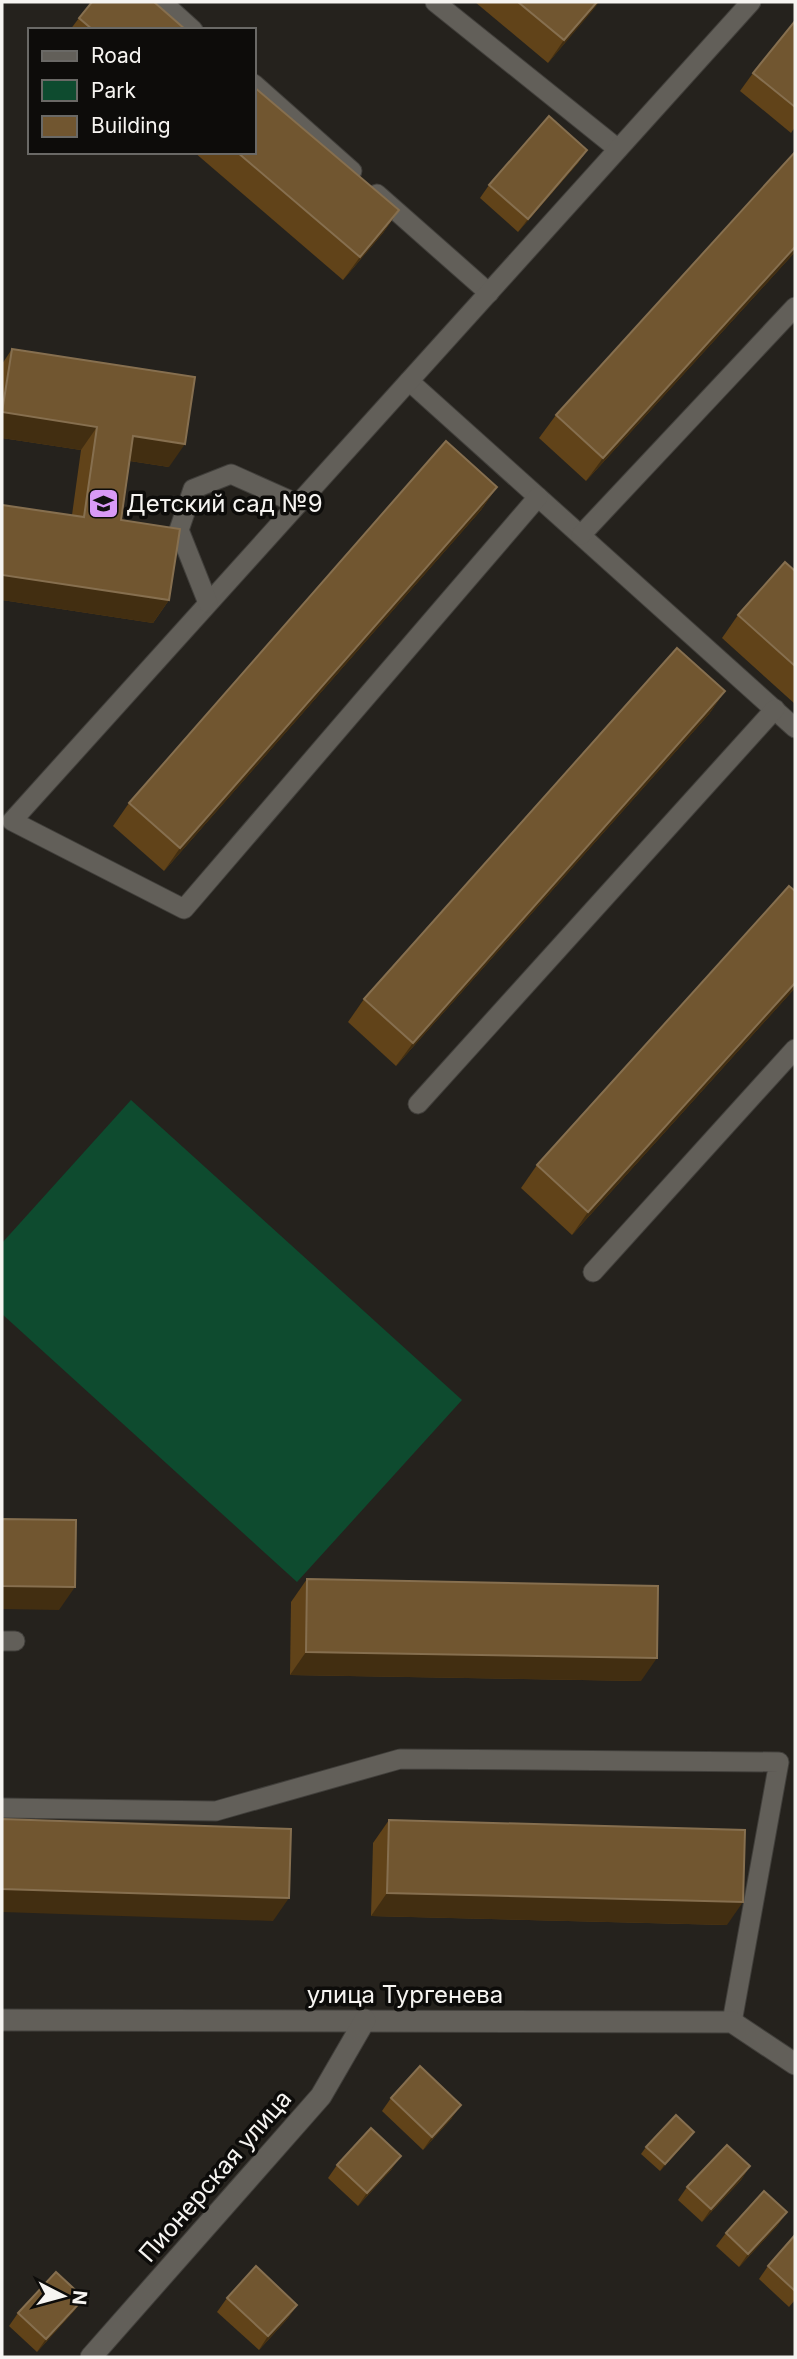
<svg xmlns="http://www.w3.org/2000/svg" width="797" height="2359" font-family="Inter,sans-serif">
<style>
.green{fill:#0e4b2f}
.lines{fill:none;stroke-linecap:round;stroke-linejoin:round}
.lane-casing{stroke:#413f3b;stroke-width:21}
.street-casing{stroke:#413f3b;stroke-width:23}
.lane{stroke:#625f59;stroke-width:19}
.street{stroke:#625f59;stroke-width:21}
.wall{fill:#614319}
.shaded-wall{fill:#422e11}
.building{fill:#715630;stroke:#866f4f;stroke-width:2}
.labels{text-anchor:middle;dominant-baseline:central;stroke-width:7;stroke-linejoin:round;paint-order:stroke}
.poi-label{font-size:24px;fill:#f6f4f1;stroke:#0d0c0a;text-anchor:start}
.street-label{font-size:24px;fill:#f6f4f1;stroke:#0d0c0a}
</style>
<rect width="100%" height="100%" fill="#25221d"/>
<path class="green" d="M131,1100L462,1400L297,1582L2,1314V1243Z"/>
<g class="lines">
<defs>
<g id="lane">
<path d="M162,2L193,30"/>
<path d="M435,2L618,149"/>
<path d="M254,84L352,171"/>
<path d="M377,194L489,293"/>
<path d="M409,381L795,728"/>
<path d="M538,497L184,909L12,821L751,2"/>
<path d="M581,535L795,307"/>
<path d="M208,603L179,530L193,489L231,474L298,504"/>
<path d="M418,1104L775,709"/>
<path d="M593,1272L795,1049"/>
<path d="M2,1641H15"/>
<path d="M2,1808L216,1811L400,1759L779,1762L732,2022"/>
</g>
<g id="street">
<path d="M2,2020L732,2022L795,2064"/>
<path d="M91,2357L321,2096L365,2020"/>
</g>
</defs>
<use href="#lane" class="lane-casing"/>
<use href="#street" class="street-casing"/>
<use href="#lane" class="lane"/>
<use href="#street" class="street"/>
</g>
<g class="wall">
<path d="M475,2H599L548,63Z"/>
<path d="M79,18L186,30H70Z"/>
<path d="M795,21V127L791,133L740,91L753,73Z"/>
<path d="M587,150L578,163L518,232L480,198L489,185Z"/>
<path d="M194,152H254L399,210L383,233L343,280Z"/>
<path d="M795,252L586,481L539,438L556,415Z"/>
<path d="M12,349L169,467L130,461L121,520L169,600L153,623L2,600V505L72,515L81,450L2,438V364Z"/>
<path d="M497,487L481,510L164,871L113,826L129,803Z"/>
<path d="M795,571V704L722,638L738,615Z"/>
<path d="M725,691L709,714L396,1066L348,1022L364,999Z"/>
<path d="M795,891V988L572,1235L521,1188L537,1165Z"/>
<path d="M307,1579L641,1681L290,1675L291,1602Z"/>
<path d="M389,1820L727,1925L371,1916L373,1843Z"/>
<path d="M391,2098L452,2118L423,2150L382,2111Z"/>
<path d="M689,2139L660,2171L641,2154L646,2147Z"/>
<path d="M337,2165L392,2169L358,2206L328,2178Z"/>
<path d="M750,2166L741,2180L702,2222L678,2200L687,2187Z"/>
<path d="M787,2212L777,2226L739,2267L716,2246L726,2233Z"/>
<path d="M795,2235V2300L789,2307L759,2279L768,2266Z"/>
<path d="M84,2298L74,2311L37,2352L9,2326L18,2313Z"/>
<path d="M227,2298L297,2305L288,2318L259,2350L217,2312Z"/>
</g>
<g class="shaded-wall">
<path d="M597,2H599L594,9L548,63L564,40Z"/>
<path d="M587,150L578,163L518,232L528,219Z"/>
<path d="M399,210L383,233L343,280L360,257Z"/>
<path d="M795,247V252L586,481L603,458Z"/>
<path d="M2,412L97,427L81,450L2,438Z"/>
<path d="M133,436L185,444L169,467L117,459Z"/>
<path d="M497,487L481,510L164,871L180,848Z"/>
<path d="M2,575L169,600L153,623L2,600Z"/>
<path d="M725,691L709,714L396,1066L413,1043Z"/>
<path d="M795,983V988L572,1235L588,1212Z"/>
<path d="M2,1586L75,1587L59,1610L2,1609Z"/>
<path d="M306,1652L657,1658L641,1681L290,1675Z"/>
<path d="M2,1889L289,1898L273,1921L2,1912Z"/>
<path d="M387,1893L743,1902L727,1925L371,1916Z"/>
<path d="M461,2105L452,2118L423,2150L432,2137Z"/>
<path d="M694,2132L689,2139L660,2171L665,2164Z"/>
<path d="M401,2156L392,2169L358,2206L367,2193Z"/>
<path d="M750,2166L741,2180L702,2222L711,2209Z"/>
<path d="M787,2212L777,2226L739,2267L748,2254Z"/>
<path d="M84,2298L74,2311L37,2352L46,2339Z"/>
<path d="M297,2305L288,2318L259,2350L268,2336Z"/>
</g>
<g class="building">
<path d="M92,2H154L186,30H93L79,18Z"/>
<path d="M518,2H597L564,40Z"/>
<path d="M795,21V107L753,73Z"/>
<path d="M254,87L399,210L360,257L237,152H254Z"/>
<path d="M549,116L587,150L528,219L489,185Z"/>
<path d="M795,152V247L603,458L556,415Z"/>
<path d="M12,349L195,377L185,444L133,436L121,520L180,529L169,600L2,575V505L84,517L97,427L2,412Z"/>
<path d="M446,441L497,487L180,848L129,803Z"/>
<path d="M785,562L795,571V666L738,615Z"/>
<path d="M677,648L725,691L413,1043L364,999Z"/>
<path d="M789,886L795,891V983L588,1212L537,1165Z"/>
<path d="M2,1519L76,1520L75,1587L2,1586Z"/>
<path d="M307,1579L658,1586L657,1658L306,1652Z"/>
<path d="M2,1819L291,1829L289,1898L2,1889Z"/>
<path d="M389,1820L745,1830L743,1902L387,1893Z"/>
<path d="M420,2066L461,2105L432,2137L391,2098Z"/>
<path d="M676,2115L694,2132L665,2164L646,2147Z"/>
<path d="M371,2128L401,2156L367,2193L337,2165Z"/>
<path d="M727,2145L750,2166L711,2209L687,2187Z"/>
<path d="M764,2191L787,2212L748,2254L726,2233Z"/>
<path d="M795,2235V2291L768,2266Z"/>
<path d="M256,2266L297,2305L268,2336L227,2298Z"/>
<path d="M56,2272L84,2298L46,2339L18,2313Z"/>
</g>
<defs>
<symbol id="school-square" viewBox="-11 -11 22 22"><rect x="-9" y="-9" width="18" height="18" rx="4" fill="#d99af7" stroke="#0d0c0a"/><path d="M0-5L7-2L0 1L-7-2ZM-4 1L0 2.5L4 1V4Q0 6-4 4Z" fill="#111"/></symbol>
</defs>
<g fill-rule="evenodd">
<use href="#school-square" x="86" y="486" width="35" height="35"/>
</g>
<g class="labels">
<g class="poi-label">
<text x="126" y="503">Детский сад №9</text>
</g>
<g class="street-label">
<text x="405" y="1994">улица Тургенева</text>
<text transform="translate(215 2176) rotate(-49)">Пионерская улица</text>
</g>
</g>
<rect width="797" height="2359" fill="none" stroke="#f6f4f1" stroke-width="7"/>
<rect x="28" y="28" width="228" height="126" fill="#0d0c0a" stroke="#6a6966" stroke-width="2"/>
<rect x="42" y="51" width="35" height="10" fill="#625f59" stroke="#6a6966" stroke-width="2"/>
<text x="91" y="63" font-size="21" fill="#f6f4f1">Road</text>
<rect x="42" y="80" width="35" height="21" fill="#0e4b2f" stroke="#6a6966" stroke-width="2"/>
<text x="91" y="98" font-size="21" fill="#f6f4f1">Park</text>
<rect x="42" y="116" width="35" height="21" fill="#715630" stroke="#6a6966" stroke-width="2"/>
<text x="91" y="133" font-size="21" fill="#f6f4f1">Building</text>
<g transform="translate(63 2296) rotate(96)" stroke="#0d0c0a" stroke-width="5" paint-order="stroke">
<path d="M0-5L12 26L0 18L-12 26Z" fill="#f6f4f1"/>
<text y="-10" font-size="19" font-weight="bold" text-anchor="middle" fill="#f6f4f1">N</text>
</g>
</svg>
